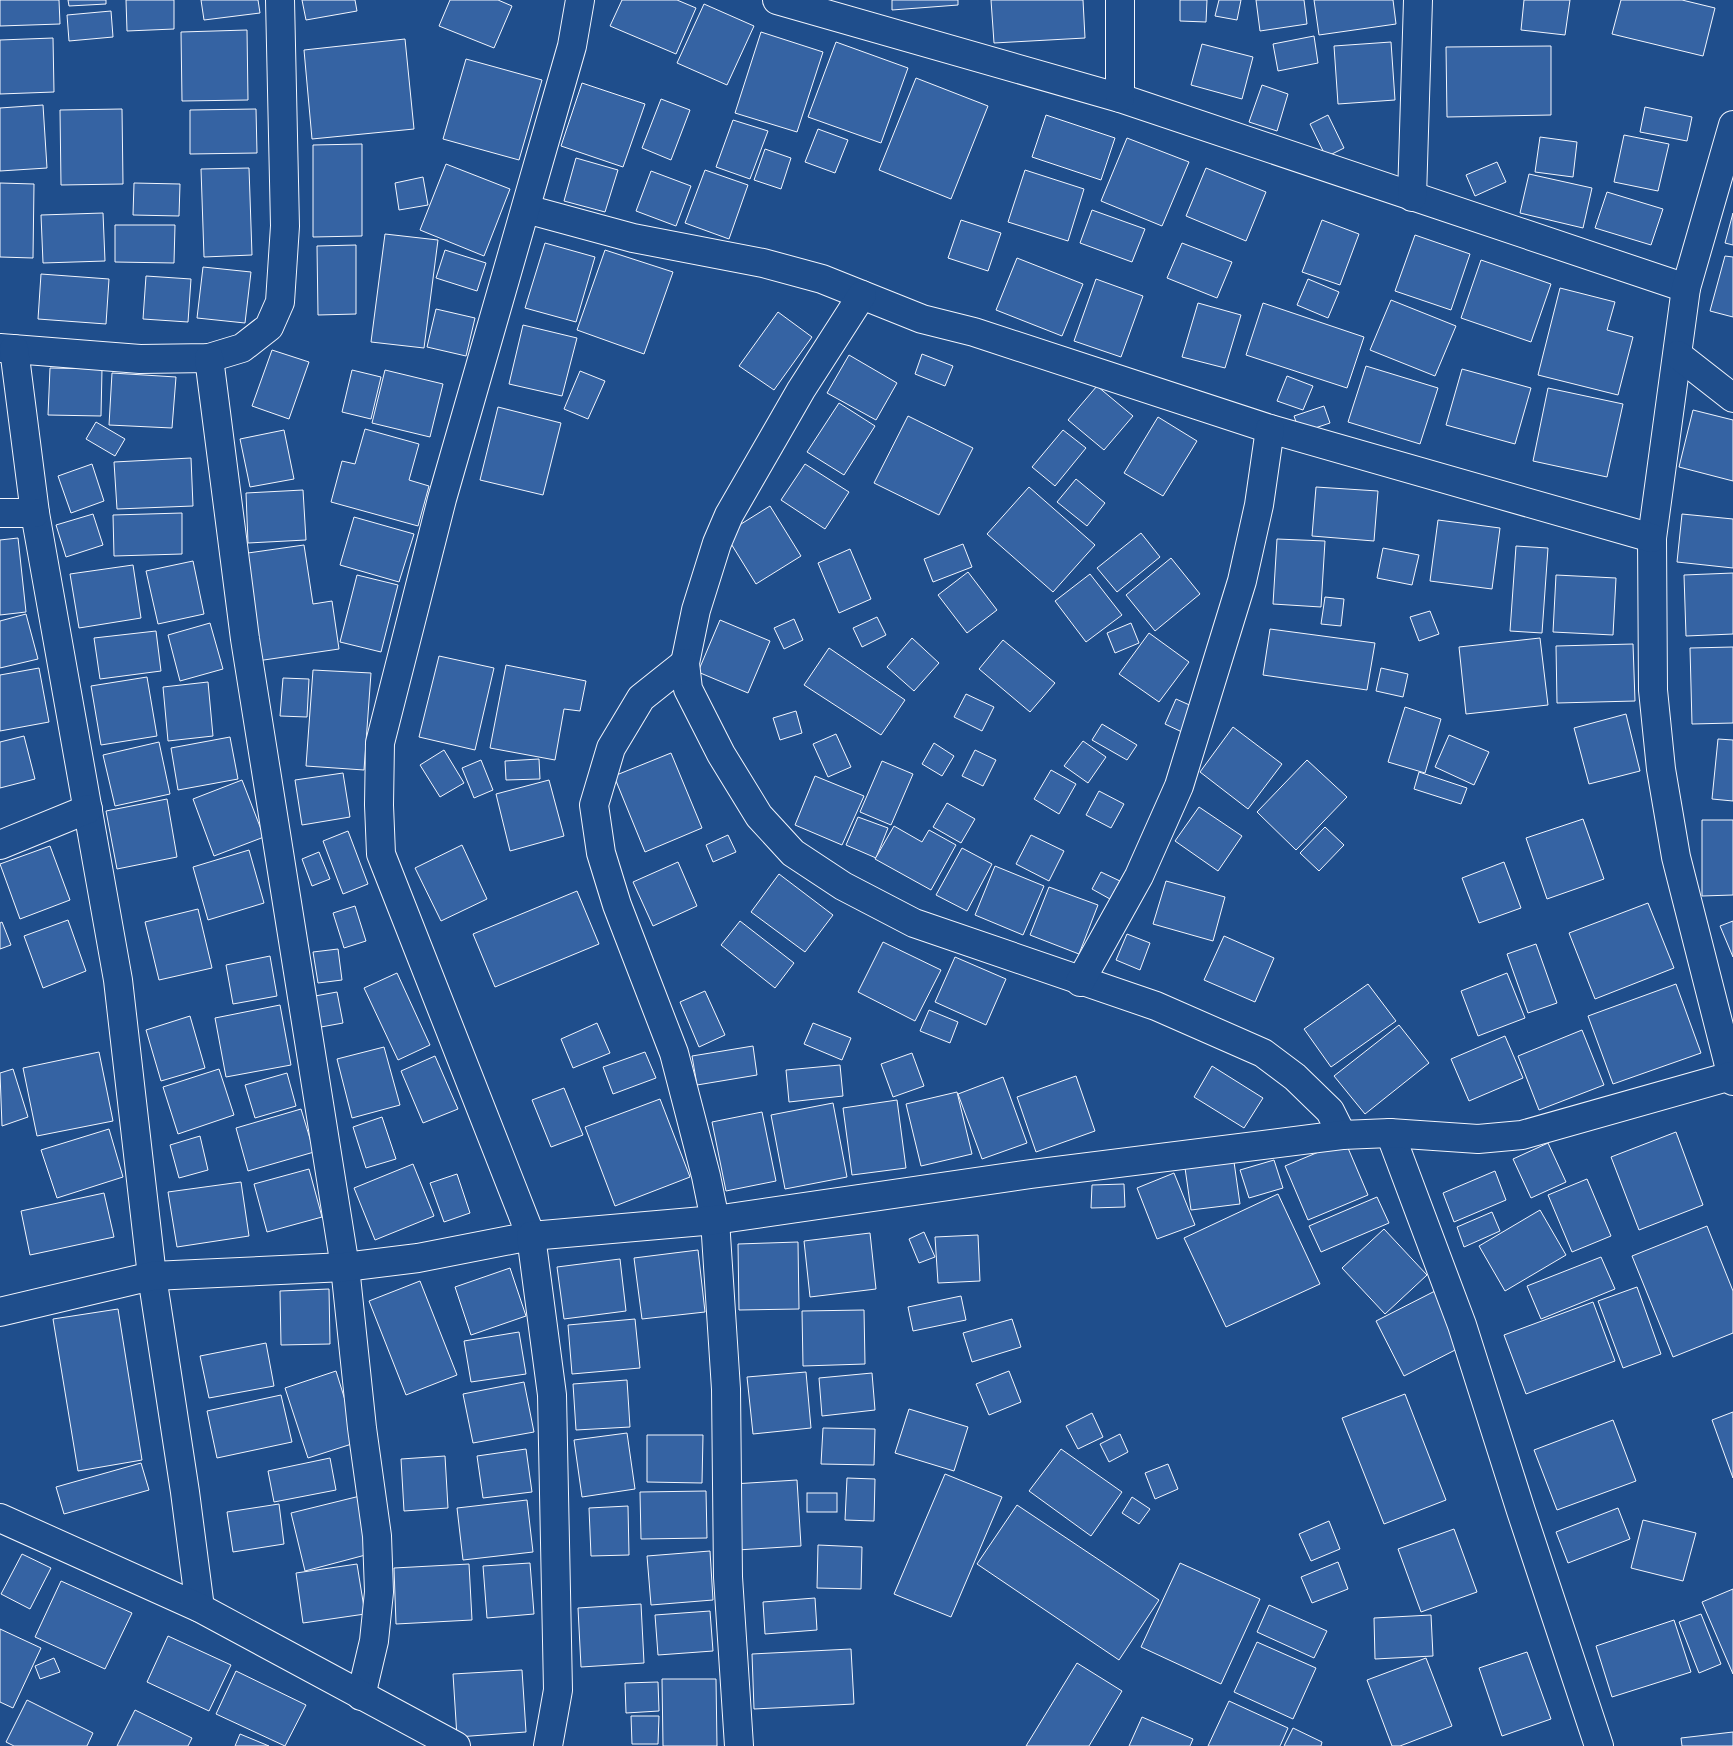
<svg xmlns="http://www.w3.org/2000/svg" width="1733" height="1746" font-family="'Work Sans',sans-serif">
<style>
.building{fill:#3563a3;stroke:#f2f6ff}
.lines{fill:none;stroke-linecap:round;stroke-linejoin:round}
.minor-casing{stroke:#f2f6ff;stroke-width:30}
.minor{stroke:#1f4e8c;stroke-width:28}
</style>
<rect width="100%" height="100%" fill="#1f4e8c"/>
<g class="building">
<path d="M0,0H59L60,24L0,26Z"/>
<path d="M68,0H106V4L69,6Z"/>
<path d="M126,0H174V29L127,31Z"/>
<path d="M201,0H258L260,13L204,20Z"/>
<path d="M302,0H355L357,11L306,20Z"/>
<path d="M450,0H498L512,6L494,48L439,26Z"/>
<path d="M622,0H677L696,8L676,54L610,26Z"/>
<path d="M892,0H958V5L892,10Z"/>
<path d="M991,0H1083L1085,38L994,43Z"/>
<path d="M1180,0H1207L1206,22L1180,21Z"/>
<path d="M1219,0H1241L1237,20L1215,16Z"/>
<path d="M1256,0H1304L1307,24L1260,31Z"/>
<path d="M1314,0H1393L1396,24L1319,35Z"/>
<path d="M1524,0H1570L1565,35L1521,30Z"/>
<path d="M1621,0H1682L1715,8L1703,56L1612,34Z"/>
<path d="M704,4L754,26L727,85L677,63Z"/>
<path d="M111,11L113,37L69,41L67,15Z"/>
<path d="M247,30L248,100L182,101L181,32Z"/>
<path d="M761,32L823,52L797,132L735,113Z"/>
<path d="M1314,36L1318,63L1278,71L1273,44Z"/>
<path d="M53,38L54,92L0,94V40Z"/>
<path d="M405,39L414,129L312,139L304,50Z"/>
<path d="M836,42L908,68L881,143L808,117Z"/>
<path d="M1391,42L1395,100L1338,104L1334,46Z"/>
<path d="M1202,44L1253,57L1242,99L1191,85Z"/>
<path d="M1551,46V115L1447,117L1446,47Z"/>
<path d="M466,59L542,80L519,160L443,139Z"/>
<path d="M916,78L988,106L951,199L879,170Z"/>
<path d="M582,83L645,104L623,167L561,146Z"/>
<path d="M1262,85L1288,94L1277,131L1249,122Z"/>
<path d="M661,99L690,110L671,160L642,148Z"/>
<path d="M43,105L47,168L0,171V108Z"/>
<path d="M1645,107L1692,117L1687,141L1640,132Z"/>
<path d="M122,109L123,184L61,185L60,110Z"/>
<path d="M256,109L257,153L190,154V110Z"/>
<path d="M1046,115L1115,138L1101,180L1032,157Z"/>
<path d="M1328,115L1344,148L1326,157L1310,124Z"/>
<path d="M733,120L768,131L750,179L716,167Z"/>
<path d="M818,129L848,140L835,173L805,162Z"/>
<path d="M1624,135L1669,144L1658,191L1614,182Z"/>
<path d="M1540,137L1577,142L1573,177L1535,172Z"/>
<path d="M1127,138L1189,162L1162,226L1101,201Z"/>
<path d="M362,144V236L313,237V145Z"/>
<path d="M765,149L791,158L781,189L754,180Z"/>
<path d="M576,158L618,170L605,212L564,201Z"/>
<path d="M1497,162L1506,182L1475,196L1466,175Z"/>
<path d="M446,164L510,189L484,256L420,230Z"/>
<path d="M249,168L252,255L204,257L201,169Z"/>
<path d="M1206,168L1266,192L1246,241L1186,216Z"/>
<path d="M705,170L748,185L729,239L685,223Z"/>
<path d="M1025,170L1084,189L1068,241L1008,222Z"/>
<path d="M651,171L691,186L676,226L636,211Z"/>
<path d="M1529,174L1592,188L1583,228L1520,213Z"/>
<path d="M423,177L428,205L399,210L395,183Z"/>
<path d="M0,183L34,184L33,258L0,257Z"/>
<path d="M134,183L180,184L179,216L133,215Z"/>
<path d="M1607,192L1663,209L1651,245L1595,228Z"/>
<path d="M1092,210L1145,229L1132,262L1080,243Z"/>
<path d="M103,213L105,261L43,263L41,215Z"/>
<path d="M1733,213V245L1725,243Z"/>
<path d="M961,220L1001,233L988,271L948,258Z"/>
<path d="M1322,220L1359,234L1340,285L1302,272Z"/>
<path d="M115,225H175L174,263L115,262Z"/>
<path d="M385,234L438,240L424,348L371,342Z"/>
<path d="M1415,235L1470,254L1451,310L1395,291Z"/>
<path d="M545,243L595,257L576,322L525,308Z"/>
<path d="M1182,243L1232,262L1217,298L1167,278Z"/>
<path d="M356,245V314L318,315L317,246Z"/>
<path d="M445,250L486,263L477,291L436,278Z"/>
<path d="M605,250L673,272L644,354L577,330Z"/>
<path d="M1725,256L1733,257V317L1710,311Z"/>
<path d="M1017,258L1083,284L1062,336L996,310Z"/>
<path d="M1481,260L1551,284L1531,342L1461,318Z"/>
<path d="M203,267L251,272L245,323L197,318Z"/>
<path d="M41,274L109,279L106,324L38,319Z"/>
<path d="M146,276L191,279L188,322L143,319Z"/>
<path d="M1096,279L1143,296L1121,357L1074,341Z"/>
<path d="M1308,279L1339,292L1328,318L1297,305Z"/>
<path d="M1560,288L1615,302L1607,330L1633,337L1618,395L1538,375Z"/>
<path d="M1391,300L1456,326L1435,376L1370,350Z"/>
<path d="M1198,303L1241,315L1225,368L1182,357Z"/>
<path d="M1263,303L1364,337L1347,388L1246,355Z"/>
<path d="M436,309L475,318L466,356L427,347Z"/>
<path d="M778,312L812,337L774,390L739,366Z"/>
<path d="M523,325L577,338L562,396L509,384Z"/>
<path d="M272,350L309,362L289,419L252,406Z"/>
<path d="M922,354L953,366L945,386L915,374Z"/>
<path d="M849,355L897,383L876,420L827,393Z"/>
<path d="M1366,366L1438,388L1420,444L1348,422Z"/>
<path d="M50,368L102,369L101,416L48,415Z"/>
<path d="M1462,369L1531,388L1515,444L1446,425Z"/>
<path d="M352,370L381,377L371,419L342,412Z"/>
<path d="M385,370L443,384L430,437L372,423Z"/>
<path d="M580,371L605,381L588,419L564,409Z"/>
<path d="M112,373L176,377L172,428L109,425Z"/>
<path d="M1287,376L1313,386L1303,410L1277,401Z"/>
<path d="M1097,386L1133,416L1104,450L1068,420Z"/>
<path d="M1548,388L1623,404L1607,477L1533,461Z"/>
<path d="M839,403L875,426L844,475L807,452Z"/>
<path d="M1324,406L1330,423L1300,433L1294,416Z"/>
<path d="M498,407L561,423L543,495L480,480Z"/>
<path d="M1693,410L1733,420V481L1679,467Z"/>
<path d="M908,416L973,448L939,515L874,483Z"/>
<path d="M1158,417L1197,441L1163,496L1124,473Z"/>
<path d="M96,422L125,439L115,456L86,439Z"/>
<path d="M365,429L419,444L409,480L429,486L418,526L331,502L342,461L355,464Z"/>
<path d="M284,430L294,479L250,487L240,439Z"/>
<path d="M1063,430L1086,448L1055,486L1032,467Z"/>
<path d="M191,458L193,506L117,509L114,462Z"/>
<path d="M92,464L104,501L71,513L58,476Z"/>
<path d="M805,464L849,492L825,529L781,500Z"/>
<path d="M1076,479L1105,503L1087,526L1057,502Z"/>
<path d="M1029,487L1095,545L1053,592L987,534Z"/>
<path d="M1316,487L1378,491L1374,541L1312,536Z"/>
<path d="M303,490L306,540L248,543L246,493Z"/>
<path d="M770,506L801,556L756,584L725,534Z"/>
<path d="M182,513V554L114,556L113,515Z"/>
<path d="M93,514L103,545L66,557L56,525Z"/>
<path d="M1682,514L1733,519V568L1677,562Z"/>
<path d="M354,517L414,534L399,582L340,565Z"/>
<path d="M1438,520L1500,528L1492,589L1430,581Z"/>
<path d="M1141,533L1160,557L1117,592L1097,568Z"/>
<path d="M18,538L26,612L0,615V540Z"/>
<path d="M1277,539L1325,541L1321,607L1273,604Z"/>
<path d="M963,544L972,567L933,582L924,559Z"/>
<path d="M304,545L313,604L332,601L339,649L257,661L241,554Z"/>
<path d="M1516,546L1548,548L1542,633L1510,631Z"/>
<path d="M1383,548L1419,555L1412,585L1377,578Z"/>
<path d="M850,549L871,599L839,613L818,563Z"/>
<path d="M1171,558L1200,594L1155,631L1126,595Z"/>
<path d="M193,561L204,614L158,624L146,571Z"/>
<path d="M133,565L141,618L79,628L70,574Z"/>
<path d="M968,572L997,610L967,633L938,595Z"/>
<path d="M1733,573V634L1686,636L1684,575Z"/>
<path d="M1090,574L1122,615L1086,642L1055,601Z"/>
<path d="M357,575L398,585L381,652L340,642Z"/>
<path d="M1556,575L1616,578L1613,635L1553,632Z"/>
<path d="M1325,597L1344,599L1341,626L1321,624Z"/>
<path d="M1430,611L1439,634L1419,641L1410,617Z"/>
<path d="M26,614L38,659L0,668V621Z"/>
<path d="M877,617L886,635L862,647L853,628Z"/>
<path d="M794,619L803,640L784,649L774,628Z"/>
<path d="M720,620L770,641L748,693L698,672Z"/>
<path d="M210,623L223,669L180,681L168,635Z"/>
<path d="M1131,623L1139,643L1115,653L1107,633Z"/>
<path d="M1270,629L1375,643L1367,690L1263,675Z"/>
<path d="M156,631L161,671L100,679L94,638Z"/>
<path d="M1149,633L1189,662L1159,702L1119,674Z"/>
<path d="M912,638L939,663L914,691L887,667Z"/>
<path d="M1540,638L1548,705L1466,714L1459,647Z"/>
<path d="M1003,640L1055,683L1030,712L979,669Z"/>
<path d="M1633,644L1635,701L1557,703L1556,646Z"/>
<path d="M1733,647V723L1692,724L1690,648Z"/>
<path d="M829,648L905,700L881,735L804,685Z"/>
<path d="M439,656L494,668L475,750L419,737Z"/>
<path d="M506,665L586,681L580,711L564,709L555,760L490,748Z"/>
<path d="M39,668L49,722L0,731V675Z"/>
<path d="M1381,668L1408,674L1403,697L1376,691Z"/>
<path d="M313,670L371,673L364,770L306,766Z"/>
<path d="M147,677L157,736L101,745L91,686Z"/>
<path d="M283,678L309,679L307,717L280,716Z"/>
<path d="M208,682L213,736L168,741L163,687Z"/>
<path d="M966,694L994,707L982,731L954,717Z"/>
<path d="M1176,699L1194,707L1182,732L1165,724Z"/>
<path d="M1405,707L1441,719L1425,773L1388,762Z"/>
<path d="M796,711L802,733L780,740L773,718Z"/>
<path d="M1626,714L1640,771L1589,784L1574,728Z"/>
<path d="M1102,724L1137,745L1127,760L1092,740Z"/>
<path d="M1233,727L1282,764L1248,809L1200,772Z"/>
<path d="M836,734L851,767L828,777L813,744Z"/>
<path d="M1449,735L1489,752L1474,785L1435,767Z"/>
<path d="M24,736L35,779L0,788V742Z"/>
<path d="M230,737L238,779L178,790L171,748Z"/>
<path d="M1718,739L1733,740V801L1712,799Z"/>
<path d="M1083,741L1106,757L1088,783L1064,766Z"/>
<path d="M159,742L170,794L115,806L103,755Z"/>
<path d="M934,743L954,756L942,776L922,764Z"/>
<path d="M444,750L464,783L440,797L420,765Z"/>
<path d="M975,750L996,760L983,786L962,776Z"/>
<path d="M671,753L702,828L645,852L614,776Z"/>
<path d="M539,759L540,779L506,780L505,761Z"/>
<path d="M481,760L493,790L474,798L462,768Z"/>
<path d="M1307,760L1347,797L1296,850L1257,812Z"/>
<path d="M882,761L913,774L891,825L860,812Z"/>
<path d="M1051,770L1076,784L1059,814L1034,799Z"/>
<path d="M1419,772L1467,788L1461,804L1414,789Z"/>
<path d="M343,773L350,817L302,825L295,780Z"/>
<path d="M815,776L864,796L842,845L795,825Z"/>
<path d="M242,780L264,837L214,856L193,799Z"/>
<path d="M549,780L564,836L510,851L496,794Z"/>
<path d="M1099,791L1124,804L1111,828L1086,815Z"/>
<path d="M167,799L177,857L117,869L106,811Z"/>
<path d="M947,803L975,819L961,843L933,827Z"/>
<path d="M1199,807L1242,836L1218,871L1175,841Z"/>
<path d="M858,817L888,828L876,858L846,845Z"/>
<path d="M1583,819L1604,879L1547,899L1526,838Z"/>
<path d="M1702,820H1733V895L1702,896Z"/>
<path d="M894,826L922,842L929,830L956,845L931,890L875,859Z"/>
<path d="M1325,827L1344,845L1319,871L1300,853Z"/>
<path d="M348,831L368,884L343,894L323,841Z"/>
<path d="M728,835L736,852L713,862L706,845Z"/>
<path d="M1031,835L1064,851L1049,881L1016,864Z"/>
<path d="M462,845L487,899L441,921L415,868Z"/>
<path d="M50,846L70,900L20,919L0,864Z"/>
<path d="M962,848L992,864L967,911L936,895Z"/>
<path d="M249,850L264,903L208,920L193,867Z"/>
<path d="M319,852L330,879L312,886L302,859Z"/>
<path d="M678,862L697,906L653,926L633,882Z"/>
<path d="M1504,862L1521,908L1479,923L1462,878Z"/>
<path d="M995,866L1044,886L1023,935L975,915Z"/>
<path d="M1101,872L1120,881L1110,899L1092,889Z"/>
<path d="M779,874L833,915L805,952L751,912Z"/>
<path d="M1166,881L1225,897L1213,941L1153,924Z"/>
<path d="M1049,887L1098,905L1079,954L1030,935Z"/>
<path d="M577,891L599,944L495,987L473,934Z"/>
<path d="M1648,903L1674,968L1595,999L1569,933Z"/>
<path d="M355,906L366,941L344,948L333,913Z"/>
<path d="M198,909L212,968L159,980L145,922Z"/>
<path d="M68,920L86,971L43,988L24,936Z"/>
<path d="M740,921L794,963L775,988L721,945Z"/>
<path d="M1733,921V957L1720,926Z"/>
<path d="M2,922L11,945L0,949V923Z"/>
<path d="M1127,934L1150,943L1140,970L1116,960Z"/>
<path d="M1224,936L1274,958L1255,1002L1204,980Z"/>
<path d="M883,942L941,970L915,1021L858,992Z"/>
<path d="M1536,944L1557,1003L1528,1013L1507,954Z"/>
<path d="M338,949L342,980L318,983L313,952Z"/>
<path d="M270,956L277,996L233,1004L226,965Z"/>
<path d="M955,957L1006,979L986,1025L935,1002Z"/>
<path d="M397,973L430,1045L398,1060L364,988Z"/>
<path d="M1507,973L1525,1018L1478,1036L1461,991Z"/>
<path d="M1368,984L1396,1021L1331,1067L1304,1029Z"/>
<path d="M1676,984L1701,1053L1613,1084L1588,1016Z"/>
<path d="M705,991L725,1035L699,1047L680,1002Z"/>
<path d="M337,992L343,1023L321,1027L315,996Z"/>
<path d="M280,1005L291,1065L226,1077L215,1018Z"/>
<path d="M929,1010L958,1022L950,1043L920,1031Z"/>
<path d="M190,1016L205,1068L161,1081L146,1030Z"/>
<path d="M597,1023L610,1053L573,1068L561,1039Z"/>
<path d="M813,1023L851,1038L842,1060L804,1044Z"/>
<path d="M1399,1025L1429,1063L1365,1114L1334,1076Z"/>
<path d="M1582,1030L1604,1085L1539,1110L1518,1056Z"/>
<path d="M1505,1036L1523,1078L1469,1101L1451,1059Z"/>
<path d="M753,1046L757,1075L697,1085L692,1056Z"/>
<path d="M384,1047L400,1105L352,1118L337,1059Z"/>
<path d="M99,1052L113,1121L37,1136L23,1068Z"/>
<path d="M645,1052L656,1078L613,1094L603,1067Z"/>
<path d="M912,1053L924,1086L893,1097L881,1064Z"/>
<path d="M435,1056L458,1109L423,1123L401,1071Z"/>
<path d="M840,1065L843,1096L789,1102L786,1070Z"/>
<path d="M1212,1066L1263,1098L1244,1128L1194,1097Z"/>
<path d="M13,1069L28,1117L2,1126L0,1073Z"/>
<path d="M219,1069L234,1115L178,1134L163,1087Z"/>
<path d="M287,1073L296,1106L255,1118L245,1085Z"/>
<path d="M1076,1076L1095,1131L1036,1152L1017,1097Z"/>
<path d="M1003,1077L1027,1143L982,1159L958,1094Z"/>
<path d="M564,1088L583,1135L551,1147L532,1100Z"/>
<path d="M957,1092L972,1154L921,1166L906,1104Z"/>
<path d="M660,1099L690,1177L615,1206L585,1127Z"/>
<path d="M897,1100L906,1168L852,1175L843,1108Z"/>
<path d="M833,1103L847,1177L785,1189L771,1115Z"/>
<path d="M301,1109L314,1152L248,1171L236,1128Z"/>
<path d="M762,1112L776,1181L726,1191L712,1122Z"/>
<path d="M382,1117L396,1159L366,1168L353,1127Z"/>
<path d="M109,1129L123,1177L57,1198L41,1150Z"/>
<path d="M1676,1132L1703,1205L1639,1230L1611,1157Z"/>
<path d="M200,1136L208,1170L179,1178L170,1145Z"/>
<path d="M1345,1141L1368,1195L1308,1220L1285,1166Z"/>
<path d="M1548,1143L1566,1182L1531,1198L1513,1159Z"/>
<path d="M1274,1160L1283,1188L1249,1198L1240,1170Z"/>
<path d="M1234,1162L1240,1204L1191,1210L1185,1168Z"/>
<path d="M413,1164L434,1216L375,1240L354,1188Z"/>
<path d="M309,1169L322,1217L267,1232L254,1184Z"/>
<path d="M1495,1171L1506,1200L1454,1222L1443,1193Z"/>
<path d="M1174,1173L1195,1225L1157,1239L1137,1188Z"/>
<path d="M457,1174L470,1213L444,1222L430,1183Z"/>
<path d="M1587,1179L1611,1236L1572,1252L1548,1195Z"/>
<path d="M241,1182L249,1236L177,1247L168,1192Z"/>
<path d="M1124,1184L1125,1207L1091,1208L1092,1185Z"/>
<path d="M104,1193L114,1237L30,1255L21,1211Z"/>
<path d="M1278,1194L1320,1284L1226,1327L1184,1238Z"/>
<path d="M1377,1197L1389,1223L1321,1252L1309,1226Z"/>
<path d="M1540,1210L1566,1255L1505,1291L1479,1246Z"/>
<path d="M1492,1212L1500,1231L1464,1247L1457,1227Z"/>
<path d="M1707,1226L1733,1291V1333L1673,1357L1632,1256Z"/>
<path d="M1384,1229L1427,1275L1385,1314L1342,1268Z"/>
<path d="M924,1232L935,1257L919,1263L909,1239Z"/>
<path d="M870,1233L876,1289L810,1297L804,1241Z"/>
<path d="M978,1235L980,1281L938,1283L935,1237Z"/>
<path d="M798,1242L799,1309L739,1310L738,1244Z"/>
<path d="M698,1250L705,1312L642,1319L634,1258Z"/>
<path d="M1601,1257L1615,1289L1541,1319L1527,1286Z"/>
<path d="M620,1259L626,1311L564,1319L557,1267Z"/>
<path d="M510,1268L526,1316L471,1335L455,1287Z"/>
<path d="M420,1281L457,1375L406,1395L369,1301Z"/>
<path d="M1637,1287L1661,1354L1623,1368L1598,1301Z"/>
<path d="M329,1289L330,1344L281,1345L280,1291Z"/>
<path d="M1437,1290L1465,1345L1404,1376L1376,1321Z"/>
<path d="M961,1296L966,1320L913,1331L908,1307Z"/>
<path d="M1593,1302L1615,1361L1526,1394L1504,1335Z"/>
<path d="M118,1309L142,1460L78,1471L53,1319Z"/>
<path d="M864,1310L865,1364L803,1366L802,1311Z"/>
<path d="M635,1319L640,1368L572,1374L568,1325Z"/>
<path d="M1012,1319L1021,1347L972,1362L963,1333Z"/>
<path d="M519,1332L526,1374L471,1382L464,1341Z"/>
<path d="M266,1343L274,1386L209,1398L200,1356Z"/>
<path d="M336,1371L358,1442L308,1458L285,1388Z"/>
<path d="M1009,1371L1021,1402L989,1415L976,1384Z"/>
<path d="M806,1372L811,1428L753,1434L747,1377Z"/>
<path d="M872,1373L875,1410L822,1416L819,1378Z"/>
<path d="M627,1380L630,1427L576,1430L573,1384Z"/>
<path d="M524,1382L534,1432L473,1443L463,1394Z"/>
<path d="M1405,1394L1446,1500L1384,1524L1342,1418Z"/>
<path d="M281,1395L292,1442L217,1458L207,1411Z"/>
<path d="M909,1409L968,1427L954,1471L895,1453Z"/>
<path d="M1733,1412V1478L1712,1420Z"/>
<path d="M1092,1413L1103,1437L1078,1449L1066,1426Z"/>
<path d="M1613,1420L1636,1481L1557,1510L1534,1450Z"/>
<path d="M823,1428L875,1429L874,1465L821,1464Z"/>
<path d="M627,1433L635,1489L582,1497L574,1440Z"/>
<path d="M1120,1434L1128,1452L1109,1462L1100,1444Z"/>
<path d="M647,1435H703L702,1483L647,1482Z"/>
<path d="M526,1449L532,1492L483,1498L477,1456Z"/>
<path d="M1061,1449L1122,1492L1091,1536L1029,1491Z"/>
<path d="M445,1456L448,1508L404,1511L401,1459Z"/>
<path d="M330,1458L336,1490L274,1502L268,1471Z"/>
<path d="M141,1463L149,1490L64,1514L56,1487Z"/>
<path d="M1168,1464L1178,1489L1155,1499L1145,1473Z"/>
<path d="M945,1474L1002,1497L951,1617L894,1594Z"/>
<path d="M847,1478L875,1479L874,1521L845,1520Z"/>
<path d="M797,1480L801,1546L737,1550L733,1484Z"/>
<path d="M706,1491L707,1538L641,1539L640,1492Z"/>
<rect x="807" y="1493" width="30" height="19"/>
<path d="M360,1496L373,1553L305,1571L291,1513Z"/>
<path d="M1132,1497L1150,1509L1139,1524L1122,1513Z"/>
<path d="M527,1500L533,1552L463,1560L457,1508Z"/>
<path d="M279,1504L284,1544L233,1552L227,1512Z"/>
<path d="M1017,1505L1159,1600L1119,1660L977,1564Z"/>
<path d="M628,1506L629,1555L591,1556L589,1508Z"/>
<path d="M1618,1508L1630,1539L1568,1563L1556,1532Z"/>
<path d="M1643,1520L1696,1533L1683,1581L1631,1568Z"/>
<path d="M1329,1521L1340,1549L1311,1561L1299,1534Z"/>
<path d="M1454,1529L1477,1592L1421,1612L1398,1549Z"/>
<path d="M818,1545L862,1547L861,1589L817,1588Z"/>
<path d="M710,1551L713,1600L651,1605L647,1556Z"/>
<path d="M22,1554L51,1568L30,1609L1,1594Z"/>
<path d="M1338,1562L1348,1589L1312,1603L1301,1577Z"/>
<path d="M530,1563L534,1614L487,1618L483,1566Z"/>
<path d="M1180,1563L1260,1599L1221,1684L1141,1647Z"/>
<path d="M357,1564L365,1614L303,1623L296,1573Z"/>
<path d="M469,1564L472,1620L396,1624L394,1568Z"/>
<path d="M61,1581L132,1613L105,1669L35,1637Z"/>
<path d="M1733,1589V1674L1702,1602Z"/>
<path d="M815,1598L817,1630L765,1634L763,1602Z"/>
<path d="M641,1604L644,1663L581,1667L578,1608Z"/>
<path d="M1269,1605L1327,1631L1314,1658L1257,1632Z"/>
<path d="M710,1611L713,1651L658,1655L655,1615Z"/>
<path d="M1701,1614L1721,1664L1699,1673L1679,1622Z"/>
<path d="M1431,1615L1433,1656L1375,1659L1374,1618Z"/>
<path d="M1674,1620L1691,1672L1612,1697L1596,1646Z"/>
<path d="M0,1629L41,1648L13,1708L0,1702Z"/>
<path d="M168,1636L231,1665L209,1711L147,1682Z"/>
<path d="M1257,1642L1316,1668L1293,1719L1234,1692Z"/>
<path d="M851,1649L854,1704L754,1709L752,1654Z"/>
<path d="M1527,1652L1551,1719L1502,1736L1479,1668Z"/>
<path d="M54,1658L60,1672L40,1679L35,1666Z"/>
<path d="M1426,1658L1452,1726L1400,1746H1392L1367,1680Z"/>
<path d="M1077,1663L1122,1691L1089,1746H1026Z"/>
<path d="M522,1670L526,1732L457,1737L453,1674Z"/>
<path d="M236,1671L306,1705L285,1746L216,1714Z"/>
<path d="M662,1679H716L717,1746H663Z"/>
<path d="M658,1682L659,1711L626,1713L625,1683Z"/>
<path d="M27,1700L93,1733L87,1746H14L6,1742Z"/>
<path d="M1229,1701L1288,1728L1280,1746H1208Z"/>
<path d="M135,1710L192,1738L188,1746H117Z"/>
<path d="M631,1716H659L658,1744H632Z"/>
<path d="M1142,1717L1193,1739L1190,1746H1129Z"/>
<path d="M1293,1728L1322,1742L1321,1746H1284Z"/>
<path d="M1733,1732V1746H1682L1681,1738Z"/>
<path d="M240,1734L269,1746H235Z"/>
</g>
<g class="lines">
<defs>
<g id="minor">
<path d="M777,0L1120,98L1686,288"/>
<path d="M1120,98V0"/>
<path d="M1733,125L1686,288L1652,538L1653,690L1661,769L1676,857L1733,1081"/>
<path d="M1412,197L1418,0"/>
<path d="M526,209L633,238L763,263L822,279L922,319L974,332L1270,429L1652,538"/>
<path d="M862,295L801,390L729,515L717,543L696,610L685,663L688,689L721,754L759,816L793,853L843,886L914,923L1156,1006L1263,1053L1295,1077L1330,1111L1342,1135"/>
<path d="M0,348L140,359L209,358L242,348L269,327L280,302L285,226L280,0"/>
<path d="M14,349L35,513L118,980L152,1276L185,1492L200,1608"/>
<path d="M1678,355L1733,398"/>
<path d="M209,358L245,639L345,1267L362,1428L377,1536L379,1592L374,1641L361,1696"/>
<path d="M0,513H35"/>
<path d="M685,663L641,698L611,748L594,805L601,853L617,905L674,1053L706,1176L715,1220L726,1389L728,1577L739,1746"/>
<path d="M0,845L88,809"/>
<path d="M1080,982L1139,876L1179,786L1242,581L1259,505L1270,429"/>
<path d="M1390,1133L1462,1325L1521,1511L1599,1746"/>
<path d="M0,1312L152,1276L345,1267L418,1258L531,1236L381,854L379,805L380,743L442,499L572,46L580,0"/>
<path d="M0,1518L200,1608L456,1746"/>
<path d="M548,1746L558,1690L552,1395L531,1236L715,1220L1031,1174L1342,1135L1390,1133L1478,1139L1522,1135L1731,1076"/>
</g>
</defs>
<use href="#minor" class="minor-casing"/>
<use href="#minor" class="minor"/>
</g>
</svg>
